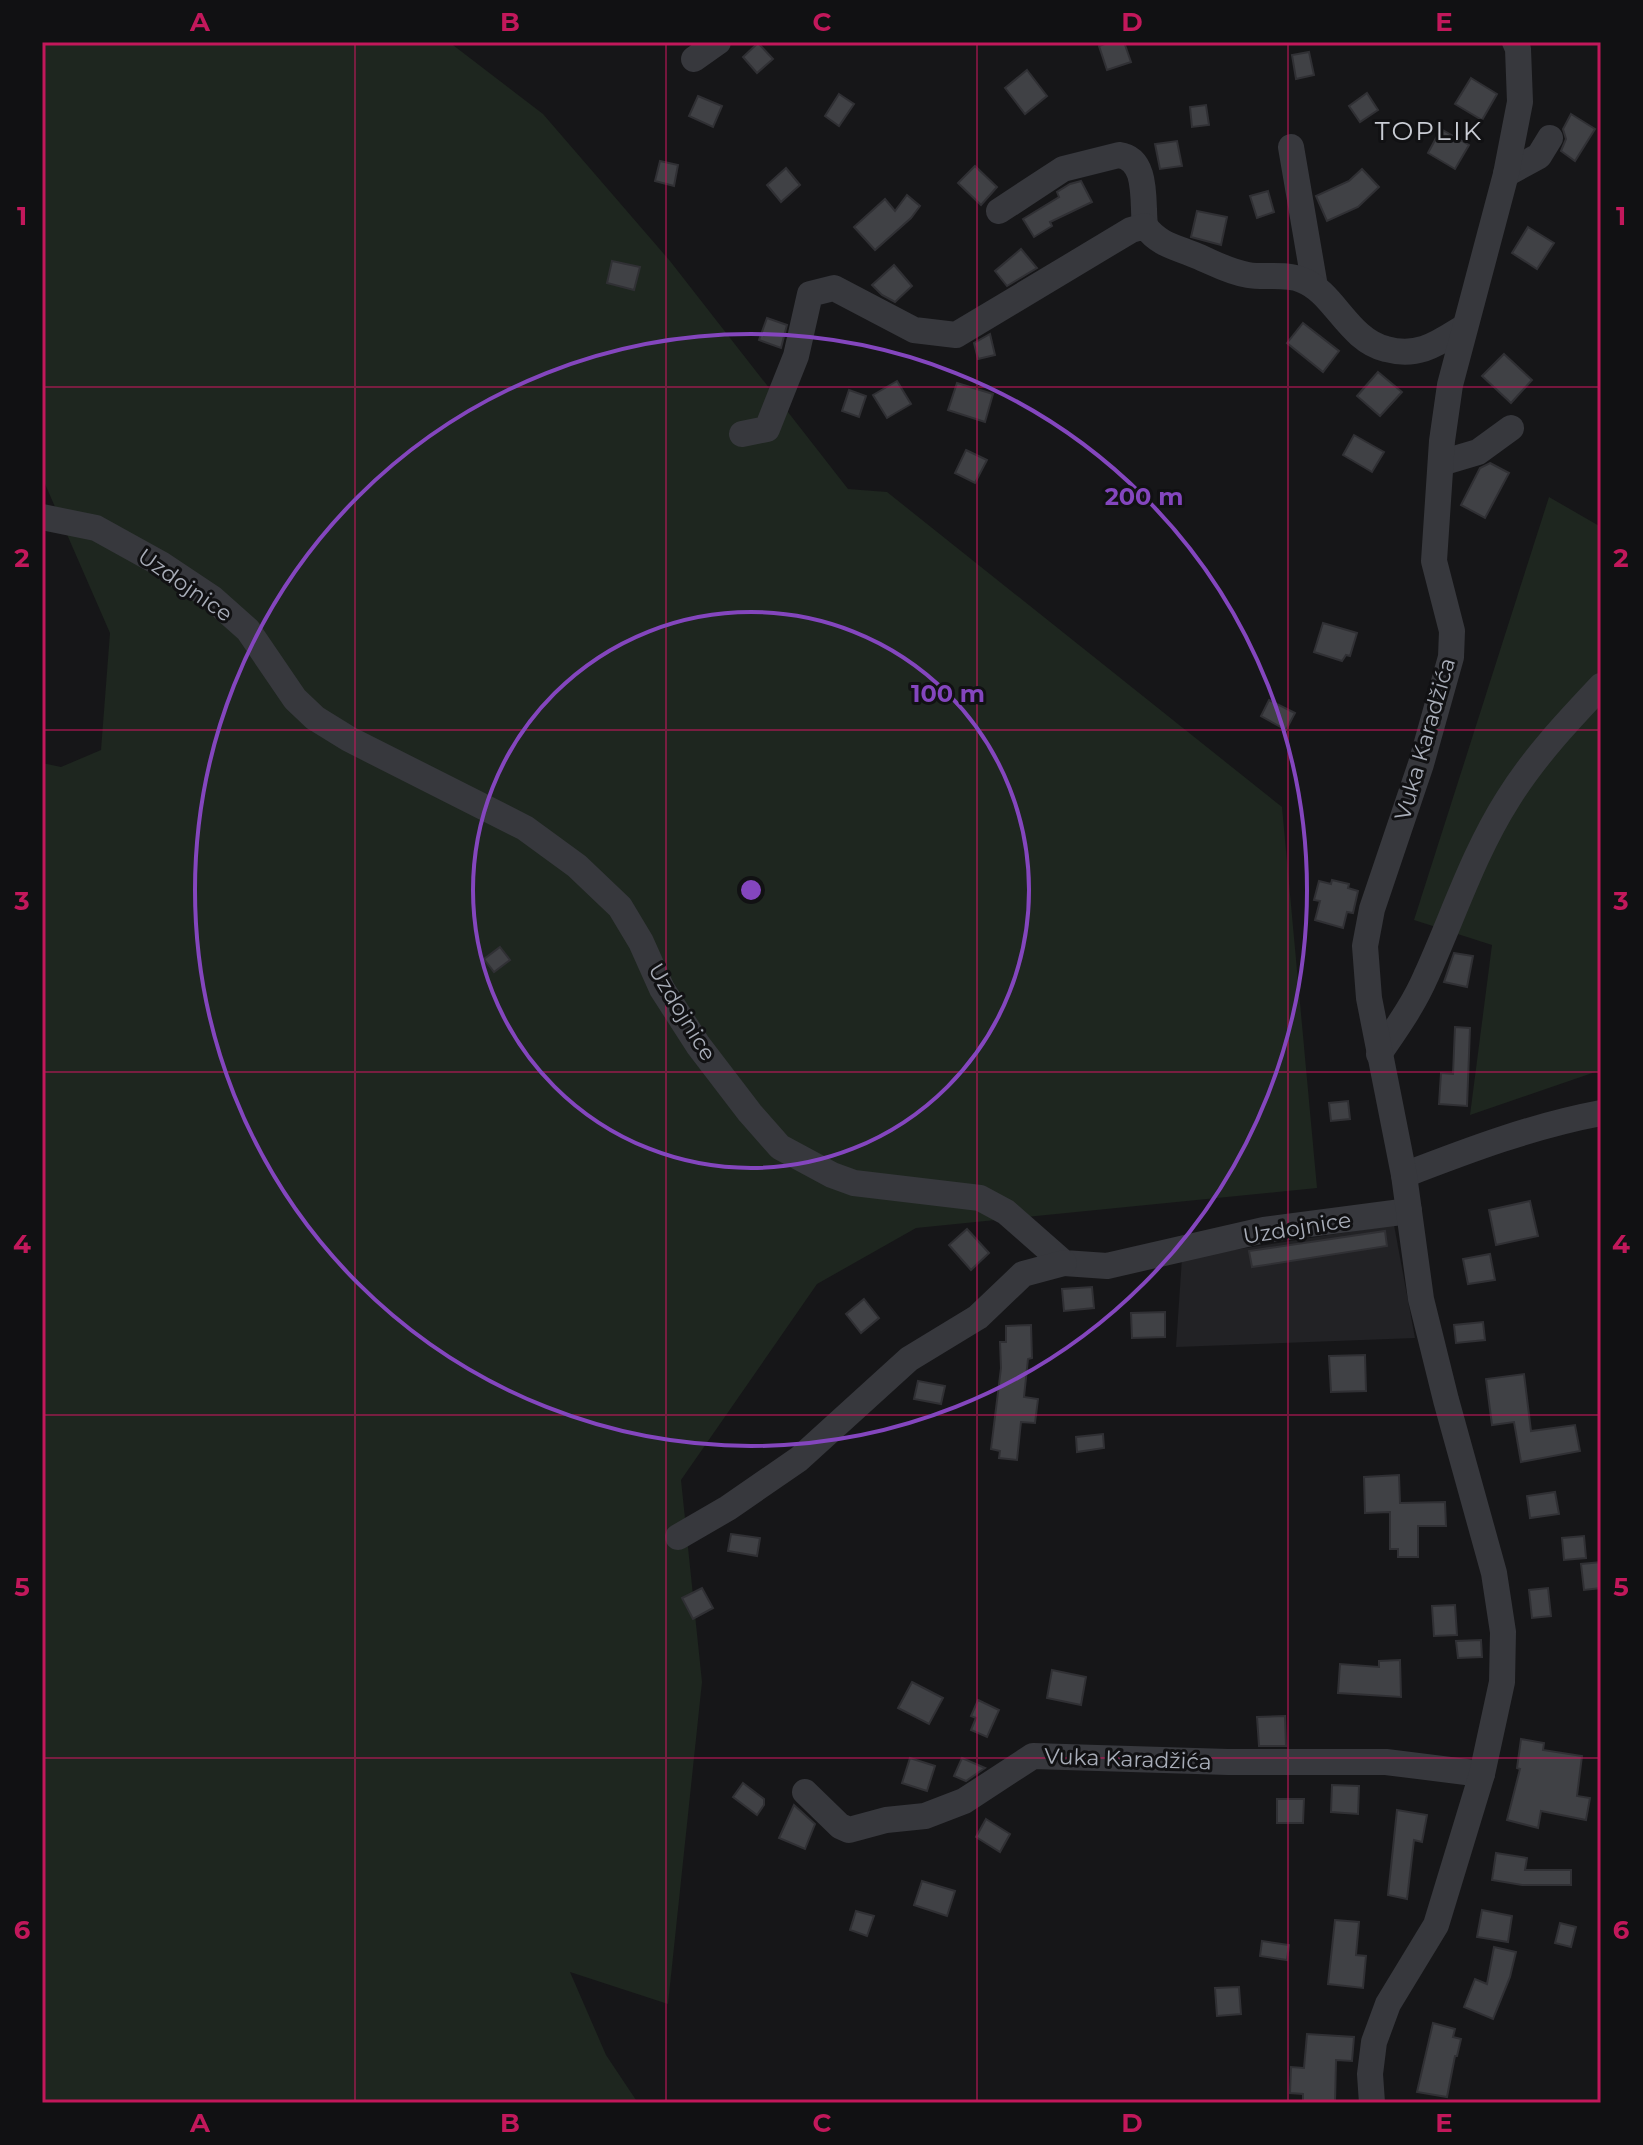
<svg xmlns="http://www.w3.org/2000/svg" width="1643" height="2145" font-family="Montserrat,sans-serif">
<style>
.built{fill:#222225}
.green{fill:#1e261f}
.building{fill:#404145;stroke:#303034;stroke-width:2}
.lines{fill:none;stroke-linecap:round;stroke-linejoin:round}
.minor{stroke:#37383d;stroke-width:26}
.grid{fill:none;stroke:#c2185b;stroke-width:2;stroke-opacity:0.55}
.ring{fill:none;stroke:#8446be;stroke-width:4}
.labels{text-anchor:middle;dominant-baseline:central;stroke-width:6;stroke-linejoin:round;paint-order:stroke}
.street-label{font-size:22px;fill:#a8adb8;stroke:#111113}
.quarter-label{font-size:26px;letter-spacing:2px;fill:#c9ccd4;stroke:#111113}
.centre{fill:#8446be;stroke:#111113;stroke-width:4}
.ring-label{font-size:24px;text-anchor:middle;font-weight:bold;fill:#8446be;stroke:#111113;stroke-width:6;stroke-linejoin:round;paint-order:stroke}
.neatline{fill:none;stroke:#c2185b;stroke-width:3}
.grid-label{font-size:26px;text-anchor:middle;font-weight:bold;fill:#c2185b}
</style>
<rect width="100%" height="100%" fill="#161618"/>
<path class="built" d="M1394,1225L1415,1338L1176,1347L1182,1258Z"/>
<g class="green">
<path d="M42,42H449L543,114L670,261L848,489L887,492L1282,807L1317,1188L916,1228L817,1284L681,1480L702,1682L668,2004L570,1972L606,2055L638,2103H42V763L61,767L101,750L110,633L42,477Z"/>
<path d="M1549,497L1601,527V1070L1470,1115L1492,945L1414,920Z"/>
</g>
<g class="building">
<path d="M1110,42H1124L1131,62L1107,70L1099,46Z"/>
<path d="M758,43L773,59L757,73L743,57Z"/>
<path d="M1309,52L1314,75L1296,79L1292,55Z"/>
<path d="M1027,70L1047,96L1025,114L1005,88Z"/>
<path d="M1471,78L1497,94L1482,120L1455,104Z"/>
<path d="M1367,93L1378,110L1360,122L1349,106Z"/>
<path d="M839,94L854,104L839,126L825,116Z"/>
<path d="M698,96L722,106L713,127L689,116Z"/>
<path d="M1206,105L1209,125L1192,127L1190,107Z"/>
<path d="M1571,114L1595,129L1575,161L1561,151L1566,139L1563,129Z"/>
<path d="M1441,129L1469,145L1455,169L1428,153Z"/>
<path d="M1177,141L1182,166L1160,169L1155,144Z"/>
<path d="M660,161L678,165L674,186L655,181Z"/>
<path d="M975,166L997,187L981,205L958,183Z"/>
<path d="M786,168L800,185L781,202L767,185Z"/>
<path d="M1362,169L1379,187L1358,207L1327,221L1316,196L1349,181Z"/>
<path d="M1081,181L1092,202L1050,222L1052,226L1034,237L1023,219L1059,197L1057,192L1070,184Z"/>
<path d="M1268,191L1274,212L1257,218L1250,196Z"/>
<path d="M907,195L920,206L911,218L875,250L854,227L885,199L895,211Z"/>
<path d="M1197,211L1227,217L1221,245L1191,237Z"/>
<path d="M1528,227L1554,243L1537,269L1512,253Z"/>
<path d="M1021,249L1037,268L1007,286L995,271Z"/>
<path d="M612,261L640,267L634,290L607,283Z"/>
<path d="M894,265L912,286L895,302L882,295L872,285Z"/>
<path d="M767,318L787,325L781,348L759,340Z"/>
<path d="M1303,323L1339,351L1323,372L1287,343Z"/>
<path d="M990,334L995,355L978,359L974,343Z"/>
<path d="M1504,354L1532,380L1511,403L1482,376Z"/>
<path d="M1378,372L1402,392L1380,416L1357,396Z"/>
<path d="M897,381L911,404L887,418L873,395Z"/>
<path d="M957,383L993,394L985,422L948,410Z"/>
<path d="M849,390L866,396L859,417L842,411Z"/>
<path d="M1354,435L1384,452L1372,472L1343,455Z"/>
<path d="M966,450L987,460L975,483L955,473Z"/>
<path d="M1490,463L1509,473L1485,518L1461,505L1480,468Z"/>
<path d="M1323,623L1357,633L1350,656L1346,655L1342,661L1314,652Z"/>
<path d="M1269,700L1295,713L1286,730L1261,716Z"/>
<path d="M1332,880L1349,884L1348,888L1358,891L1353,913L1347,912L1343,928L1315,920L1320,901L1314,900L1319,881L1331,884Z"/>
<path d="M500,947L510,960L494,972L484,959Z"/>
<path d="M1454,953L1473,956L1467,987L1444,982Z"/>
<path d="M1455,1027L1470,1028L1467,1106L1439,1104L1441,1073L1453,1074Z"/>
<path d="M1348,1101L1350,1119L1331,1121L1329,1103Z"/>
<path d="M1530,1201L1538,1236L1496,1245L1489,1210Z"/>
<path d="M967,1229L989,1253L971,1270L949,1245Z"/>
<path d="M1385,1231L1387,1246L1252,1267L1249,1251Z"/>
<path d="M1490,1254L1495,1280L1468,1284L1463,1259Z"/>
<path d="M1092,1287L1094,1308L1064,1311L1062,1289Z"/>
<path d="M864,1299L879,1318L861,1333L846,1314Z"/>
<path d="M1165,1312V1337L1132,1338L1131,1313Z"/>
<path d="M1483,1322L1485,1340L1456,1343L1454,1325Z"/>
<path d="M1031,1325L1032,1358L1028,1359L1024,1397L1038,1399L1035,1423L1021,1422L1017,1460L999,1458L1000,1451L991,1449L1001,1368L1000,1342H1006V1326Z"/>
<path d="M1365,1355L1366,1391L1331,1392L1329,1356Z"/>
<path d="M1524,1374L1531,1431L1575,1425L1580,1451L1521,1462L1514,1422L1492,1425L1486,1379Z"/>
<path d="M918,1381L945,1386L941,1404L914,1399Z"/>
<path d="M1103,1434L1104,1448L1077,1452L1076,1437Z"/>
<path d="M1399,1475L1400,1503L1445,1502L1446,1526H1418V1557H1398V1549H1390V1512L1365,1513L1364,1477Z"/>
<path d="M1555,1492L1559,1514L1530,1518L1527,1496Z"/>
<path d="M731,1534L760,1538L757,1556L728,1551Z"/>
<path d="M1584,1536L1586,1558L1564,1560L1562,1538Z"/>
<path d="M1601,1562V1588L1584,1590L1581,1564Z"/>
<path d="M702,1588L713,1608L693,1619L682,1598Z"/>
<path d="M1548,1588L1551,1616L1532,1618L1529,1590Z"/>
<path d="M1455,1605L1457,1635L1434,1636L1432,1606Z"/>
<path d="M1481,1640L1482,1657L1458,1658L1456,1641Z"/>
<path d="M1400,1660L1401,1697L1338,1693L1340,1664L1379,1667V1661Z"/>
<path d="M1052,1670L1086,1677L1081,1705L1047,1698Z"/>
<path d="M912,1682L943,1698L929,1724L898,1708Z"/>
<path d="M978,1700L999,1710L987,1737L971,1730L976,1718L971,1716Z"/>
<path d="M1285,1716L1286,1746H1259L1257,1717Z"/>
<path d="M1521,1739L1544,1743L1543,1750L1582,1756L1577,1796L1590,1798L1586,1820L1541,1811L1538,1828L1507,1820L1520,1769L1517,1768Z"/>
<path d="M910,1758L935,1766L927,1791L902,1783Z"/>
<path d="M962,1758L985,1768L966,1781L954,1776Z"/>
<path d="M743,1783L764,1799V1805L757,1815L733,1797Z"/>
<path d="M1332,1785L1359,1786L1358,1814L1331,1812Z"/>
<path d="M1277,1799H1304L1303,1823H1277Z"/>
<path d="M794,1805L815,1824L805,1849L779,1838Z"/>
<path d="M1397,1810L1427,1815L1422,1842L1414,1840L1407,1899L1388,1895Z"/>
<path d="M986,1819L1010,1834L1000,1852L976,1837Z"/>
<path d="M1496,1853L1527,1858L1525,1870H1571V1885H1522L1492,1880Z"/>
<path d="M922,1881L955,1891L947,1916L914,1905Z"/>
<path d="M1482,1910L1512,1916L1508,1942L1477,1937Z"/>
<path d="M856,1911L874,1916L867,1936L850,1930Z"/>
<path d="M1335,1920L1359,1922L1356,1955L1366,1956L1363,1988L1328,1984Z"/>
<path d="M1560,1923L1576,1927L1571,1947L1555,1943Z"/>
<path d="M1262,1941L1289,1945L1287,1960L1260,1956Z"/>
<path d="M1494,1947L1516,1952L1510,1977L1493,2019L1464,2007L1475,1979L1487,1984Z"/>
<path d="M1239,1987L1241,2014L1217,2016L1215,1988Z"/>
<path d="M1433,2023L1455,2029L1453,2037L1461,2039L1457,2056H1455L1447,2097L1417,2092Z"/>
<path d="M1307,2034L1354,2037L1352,2061L1336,2060L1335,2103H1303V2094L1290,2093L1291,2067L1304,2068Z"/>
</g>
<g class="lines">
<g class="minor">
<path d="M694,59L718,42"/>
<path d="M1291,147L1315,287"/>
<path d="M1506,174L1539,156L1550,138"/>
<path d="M999,211L1063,169L1119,155C1149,159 1142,203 1145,226"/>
<path d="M742,434L767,429L796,356L810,294L834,288L914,330L956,335L1131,230L1145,226C1159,245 1176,247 1197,256C1214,263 1229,272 1248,275C1265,278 1286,273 1302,280C1334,292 1348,340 1386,349C1419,358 1438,343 1464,327"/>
<path d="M1441,463L1478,452L1511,428"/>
<path d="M42,517L96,528L161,564L212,598L248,630L295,699L315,718L349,739L525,828L577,866L620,907L641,942L662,989L698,1045L750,1113L780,1147L832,1175L854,1183L980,1198L1006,1212L1064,1263L1107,1266L1264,1230L1409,1211"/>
<path d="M1379,1054C1396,1029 1414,1004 1426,976C1453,917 1473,854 1508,799C1534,757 1568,721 1601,686"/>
<path d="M1404,1175C1469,1150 1532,1126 1601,1113"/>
<path d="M678,1537L728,1508L799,1459L909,1359L978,1317L1023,1274L1064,1263"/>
<path d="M805,1792L840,1826L849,1830L886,1820L925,1816L964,1801L1033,1756L1228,1762H1386L1482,1774"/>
<path d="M1372,2103L1370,2074L1374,2042L1388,2004L1436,1925L1482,1774L1502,1682L1503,1632L1494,1573L1446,1400L1421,1299L1404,1175L1369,998L1365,946L1372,909L1421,764L1451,657L1452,631L1434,561L1442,441L1450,385L1506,174L1520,102L1518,49L1515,42"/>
</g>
</g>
<path class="grid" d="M355,42V2103M666,42V2103M977,42V2103M1288,42V2103M42,387H1601M42,730H1601M42,1072H1601M42,1415H1601M42,1758H1601"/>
<g class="ring">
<circle cx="751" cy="890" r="278"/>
<circle cx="751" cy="890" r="556"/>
</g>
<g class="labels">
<g class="street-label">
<text transform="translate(185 585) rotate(35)">Uzdojnice</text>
<text transform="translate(1425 739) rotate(-74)">Vuka Karadžića</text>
<text transform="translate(682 1012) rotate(59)">Uzdojnice</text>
<text transform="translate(1297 1228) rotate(-9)">Uzdojnice</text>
<text transform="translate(1128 1759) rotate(2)">Vuka Karadžića</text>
</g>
<g class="quarter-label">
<text x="1429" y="131">TOPLIK</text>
</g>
</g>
<circle cx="751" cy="890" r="12" class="centre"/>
<g class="ring-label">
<text x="1144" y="505">200 m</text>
<text x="948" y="702">100 m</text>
</g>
<rect width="1643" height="2145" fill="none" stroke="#111113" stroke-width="88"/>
<rect x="44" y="44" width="1555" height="2057" class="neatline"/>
<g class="grid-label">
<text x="200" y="31">A</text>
<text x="510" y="31">B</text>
<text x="822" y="31">C</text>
<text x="1132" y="31">D</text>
<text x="1444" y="31">E</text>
<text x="22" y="225">1</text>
<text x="1621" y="225">1</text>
<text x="22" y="567">2</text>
<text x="1621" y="567">2</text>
<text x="22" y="910">3</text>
<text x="1621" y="910">3</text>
<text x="22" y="1253">4</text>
<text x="1621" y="1253">4</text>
<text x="22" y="1596">5</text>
<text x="1621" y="1596">5</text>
<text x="22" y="1939">6</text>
<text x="1621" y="1939">6</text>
<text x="200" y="2132">A</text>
<text x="510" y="2132">B</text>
<text x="822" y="2132">C</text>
<text x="1132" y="2132">D</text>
<text x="1444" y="2132">E</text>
</g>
</svg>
